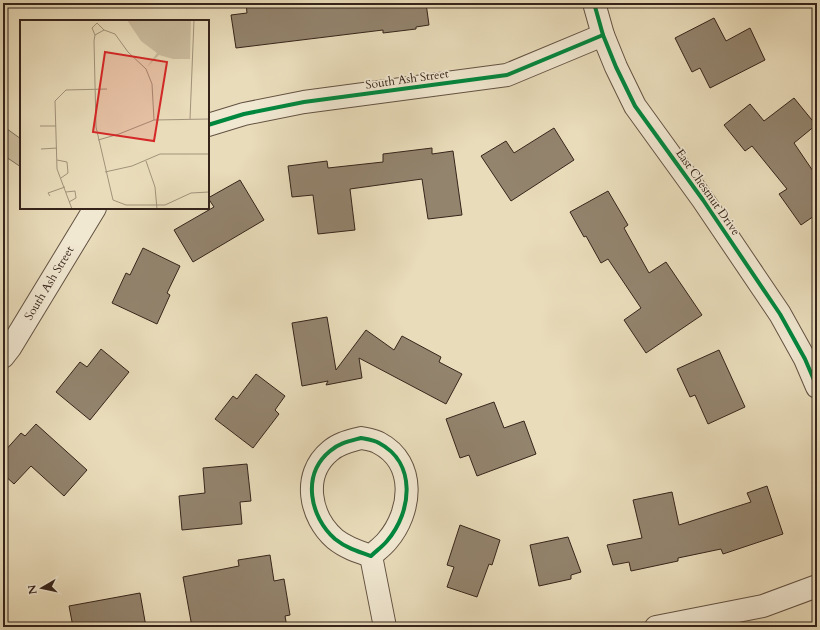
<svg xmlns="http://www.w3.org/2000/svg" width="820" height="630" font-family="Cardo,serif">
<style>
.green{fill:#cbbd9f;stroke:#80705d}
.building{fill:#93846e;stroke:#36241b}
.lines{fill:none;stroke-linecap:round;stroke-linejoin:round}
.minor-casing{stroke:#635243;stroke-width:24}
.minor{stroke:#f1e8d2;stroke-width:22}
.cycleway-casing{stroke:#f1e8d2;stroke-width:6}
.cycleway{stroke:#00873e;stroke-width:4}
.labels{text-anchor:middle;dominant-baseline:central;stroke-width:3.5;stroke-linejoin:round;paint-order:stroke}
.street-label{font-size:12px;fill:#36241b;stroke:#f1e8d2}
.inset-road{fill:none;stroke:#a1927a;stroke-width:1}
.view{fill:#d62828;fill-opacity:0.15;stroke:#d62828;stroke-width:2}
.inset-edge{fill:none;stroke:#36241b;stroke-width:2}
</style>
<rect width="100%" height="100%" fill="#e9dcba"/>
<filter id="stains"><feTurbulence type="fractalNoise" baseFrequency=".005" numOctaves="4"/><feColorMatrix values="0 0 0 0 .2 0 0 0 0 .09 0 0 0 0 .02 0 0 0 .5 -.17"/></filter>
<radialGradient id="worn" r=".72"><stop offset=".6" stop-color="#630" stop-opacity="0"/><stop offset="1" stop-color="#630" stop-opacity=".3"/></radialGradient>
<path class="green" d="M3,126L21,139V167L3,155Z"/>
<g class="building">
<path d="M246,3H426L429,25L416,27V29L383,33V30L236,48L231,15L247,13Z"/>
<path d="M714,18L726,41L750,28L765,60L710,88L700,68L692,72L675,38Z"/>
<path d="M794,98L816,125L794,143L817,177V214L801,225L779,194L787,189L752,146L745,151L724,125L750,104L764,121Z"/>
<path d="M554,128L574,160L511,201L481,156L506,141L514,153Z"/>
<path d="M432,148V154L453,151L462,215L428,219L422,179L350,189L355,230L318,234L313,195L292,197L288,166L327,161L328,168L383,162V154Z"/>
<path d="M240,180L264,220L193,262L174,230L214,207L208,198Z"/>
<path d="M608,191L628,225L624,228L649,273L666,262L702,315L646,353L624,320L641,308L608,259L601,263L586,236L584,237L570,212Z"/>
<path d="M143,248L180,266L167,293L170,295L157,324L112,303L126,273L130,275Z"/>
<path d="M327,317L336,370L366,330L394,350L402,336L441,357L439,362L462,374L446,404L359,358L362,378L326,385L328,381L302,386L292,323Z"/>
<path d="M101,349L129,372L90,420L56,392L80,362L87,367Z"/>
<path d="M719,350L745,407L708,424L695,395L690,397L677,369Z"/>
<path d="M256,374L285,396L275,410L279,414L253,448L215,419L233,396L237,399Z"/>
<path d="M494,402L504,428L524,421L536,454L477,476L469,455L460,458L446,419Z"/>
<path d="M36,424L87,470L64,496L31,466L14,484L3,474V453L21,433L25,436Z"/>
<path d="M247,464L251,501L240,502L242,524L182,530L179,496L205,493L203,468Z"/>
<path d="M767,486L783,534L723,554L721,549L678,558V561L631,571L629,562L613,565L607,545L642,538L633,500L672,492L679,525L751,502L747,493Z"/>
<path d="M460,525L500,540L492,565L489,564L477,597L447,587L454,567L447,565Z"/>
<path d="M568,537L581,572L571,575V579L539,586L530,545Z"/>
<path d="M270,555L274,581L284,579L290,615L285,616L287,627H192L183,577L239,566L238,560Z"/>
<path d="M140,593L146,627H73L69,606Z"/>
</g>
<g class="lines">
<defs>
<g id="minor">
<path d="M594,3L603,35L616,67L635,106L703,200L780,314L805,359L817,387"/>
<path d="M208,125L244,114L304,102L507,75L603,35"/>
<path d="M3,357L10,348L95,208"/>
<path d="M361,438C366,439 374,440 379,443C417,463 412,512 387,541C382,547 376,551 371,556C359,552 346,548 335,539C310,517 301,475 330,451C339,443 350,441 361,438Z"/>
<path d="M371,556L385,627"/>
<path d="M656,627L763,606L817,586"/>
</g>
</defs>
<use href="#minor" class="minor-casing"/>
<use href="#minor" class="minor"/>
<defs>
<g id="cycleway">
<path d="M594,3L603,35L616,67L635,106L703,200L780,314L805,359L817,387"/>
<path d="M208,125L244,114L304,102L507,75L603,35"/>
<path d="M361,438C366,439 374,440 379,443C417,463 412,512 387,541C382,547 376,551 371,556C359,552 346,548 335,539C310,517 301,475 330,451C339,443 350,441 361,438Z"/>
</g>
</defs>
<use href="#cycleway" class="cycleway-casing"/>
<use href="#cycleway" class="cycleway"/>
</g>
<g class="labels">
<g class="street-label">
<text transform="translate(407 79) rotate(-8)">South Ash Street</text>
<text transform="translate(708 192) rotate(55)">East Chestnut Drive</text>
<text transform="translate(49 283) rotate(-59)">South Ash Street</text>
</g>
</g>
<g transform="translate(20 20)">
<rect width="189" height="189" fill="#e9dcba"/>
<path d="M107,0H171L170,39H153L139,35L127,47L137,33L121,21Z" fill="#cbbd9f"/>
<path class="inset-road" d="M84,10L75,15L74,21L76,107L93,180L106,185H145L171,173L189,172M75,15L72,8L77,3L84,10L95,14L108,32L126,49L132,64L134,100M170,99L174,0M20,106H36M78,120L99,114L134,100L189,99M21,129L37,128M37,140L47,142L48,153L41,158M126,141L135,167L137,189M85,152L112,146L140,134H189M46,172L55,171L56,178L49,182M30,176L28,173L45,167M52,189L37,149L35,81L46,70L87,69"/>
<path class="view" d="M85,32L147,42L134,121L73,112Z"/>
<rect width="189" height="189" class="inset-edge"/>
</g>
<rect width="820" height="630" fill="none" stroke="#e9dcba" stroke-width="16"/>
<rect x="4" y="4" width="812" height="622" fill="none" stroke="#36241b" stroke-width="2"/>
<rect x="8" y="8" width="804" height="614" fill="none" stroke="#36241b"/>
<g transform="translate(42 588) rotate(261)" stroke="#f1e8d2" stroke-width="3" paint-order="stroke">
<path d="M0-3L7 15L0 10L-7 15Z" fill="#36241b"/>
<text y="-6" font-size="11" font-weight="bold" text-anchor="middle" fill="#36241b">N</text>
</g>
<rect width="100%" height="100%" filter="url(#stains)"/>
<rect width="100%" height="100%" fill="url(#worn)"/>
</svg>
